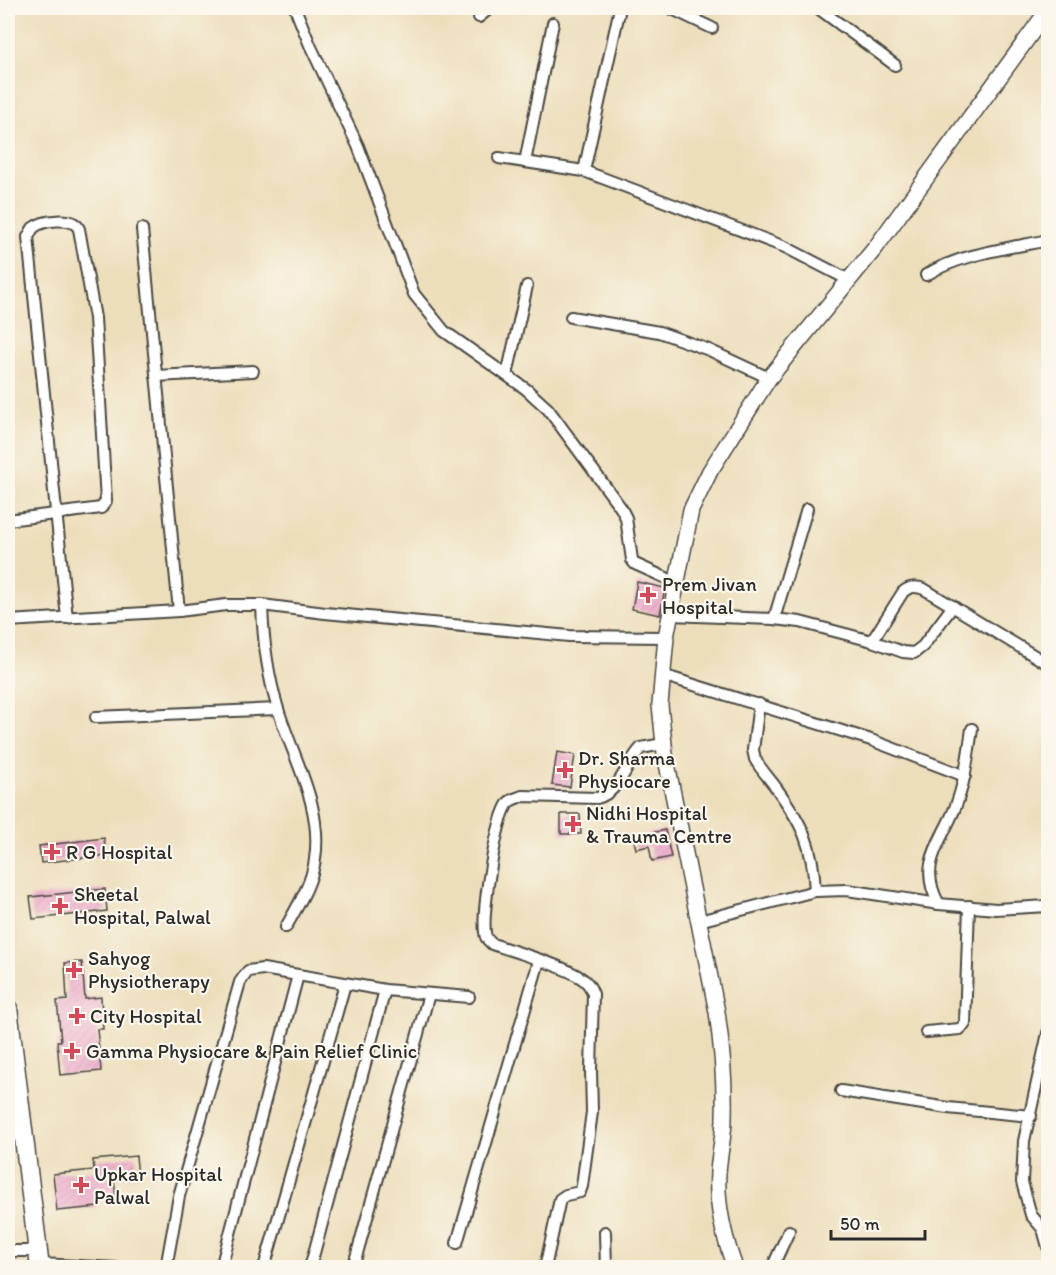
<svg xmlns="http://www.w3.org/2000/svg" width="1056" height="1275" font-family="Itim,sans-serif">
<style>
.building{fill:url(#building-hatch)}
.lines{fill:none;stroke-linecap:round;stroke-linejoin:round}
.minor-casing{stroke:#484641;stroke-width:14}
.secondary-casing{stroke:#484641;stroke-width:18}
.trunk-casing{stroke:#484641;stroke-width:21}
.minor{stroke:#fff;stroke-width:10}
.secondary{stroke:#fff;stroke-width:15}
.trunk{stroke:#fff;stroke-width:18}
.poi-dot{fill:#d1495b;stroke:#fbf7ec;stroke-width:2}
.labels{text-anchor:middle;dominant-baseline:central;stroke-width:4.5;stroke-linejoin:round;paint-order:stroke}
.poi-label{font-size:20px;fill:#2b2b2b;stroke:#fbf7ec;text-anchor:start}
</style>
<defs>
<pattern id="building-hatch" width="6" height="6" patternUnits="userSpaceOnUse" patternTransform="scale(1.5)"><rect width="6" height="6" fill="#eda5c8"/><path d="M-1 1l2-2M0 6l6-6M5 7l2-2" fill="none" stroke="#cb8eac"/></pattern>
</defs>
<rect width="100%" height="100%" fill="#fbf7ec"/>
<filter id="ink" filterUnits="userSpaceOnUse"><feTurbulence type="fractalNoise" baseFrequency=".0167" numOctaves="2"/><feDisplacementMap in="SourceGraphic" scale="12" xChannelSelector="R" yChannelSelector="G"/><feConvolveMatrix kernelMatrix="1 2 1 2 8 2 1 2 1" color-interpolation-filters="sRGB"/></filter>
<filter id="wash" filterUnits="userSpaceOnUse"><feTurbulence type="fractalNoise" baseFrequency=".008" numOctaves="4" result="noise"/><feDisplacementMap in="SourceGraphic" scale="24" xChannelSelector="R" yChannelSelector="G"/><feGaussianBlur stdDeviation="1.35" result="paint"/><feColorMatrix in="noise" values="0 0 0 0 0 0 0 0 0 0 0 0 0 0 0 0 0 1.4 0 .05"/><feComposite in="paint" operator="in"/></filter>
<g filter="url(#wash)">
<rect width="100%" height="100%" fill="#eddebb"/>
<g id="blocks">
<g class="building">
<path d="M637,582L665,588L660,615L632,609Z"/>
<path d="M557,752L575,755L570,787L552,785Z"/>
<path d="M561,814H580L581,834H561Z"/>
<path d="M665,830L671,857L652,861L649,846L636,849L633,837Z"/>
<path d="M104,838L106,855L41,863L39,846Z"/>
<path d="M105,889L107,911L33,919L30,897Z"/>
<path d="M82,962L85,999L101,997L103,1029H97L101,1071L60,1075L57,1041H61L57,1001L67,1000L65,963Z"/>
<path d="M136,1156L138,1176L114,1178L116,1200L98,1201V1207L57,1211L53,1174L94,1170L93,1160Z"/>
</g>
</g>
</g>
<g filter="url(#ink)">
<use href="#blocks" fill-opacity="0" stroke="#484641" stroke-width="1.5"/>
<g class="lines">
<defs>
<g id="minor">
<path d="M295,8L310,45L358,146L414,294L444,331L526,389L548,409L621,508L626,518L632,560L635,564L675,582"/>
<path d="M670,8L712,28"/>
<path d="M818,8L895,65"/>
<path d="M479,17L490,8"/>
<path d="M499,158L584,171L785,247L849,280"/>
<path d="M525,162L553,23"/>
<path d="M584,171L620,8"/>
<path d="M142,229L179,611"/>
<path d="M926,275C959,254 1010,248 1048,240"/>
<path d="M571,317L659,332L709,350L769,378"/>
<path d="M507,375L527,286"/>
<path d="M156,376L253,371"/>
<path d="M8,520L101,508L106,501L95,318L79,229C73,216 43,220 33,228C31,231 30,234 28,237L67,618"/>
<path d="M262,605C263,639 268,676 278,709C293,758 323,806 315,859C312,884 298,905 286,927"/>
<path d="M671,615L774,619L800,622L872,641L903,592C910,586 916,586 924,589L1048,664"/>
<path d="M774,619L807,509"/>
<path d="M8,621L179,611L226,605H262L325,613L569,636L666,637"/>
<path d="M872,641L903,652L914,653L923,646L953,606"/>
<path d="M662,675L871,740L965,776"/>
<path d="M759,704L753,750L755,759C761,770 770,779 777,789C803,825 813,846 815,891"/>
<path d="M96,717L278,709"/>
<path d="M939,904C917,865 941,843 955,808C965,783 968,755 972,729"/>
<path d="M699,921L815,891L847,890L939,904L996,909L1048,906"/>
<path d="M926,1032L960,1029L965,1024L969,906"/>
<path d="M1048,1033L1024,1141L1022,1182L1031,1215L1043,1229L1048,1247"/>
<path d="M841,1091L948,1108L1031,1116"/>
<path d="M605,1232L606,1268"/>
<path d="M457,1243L539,961"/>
<path d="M8,1251H38"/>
<path d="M40,1264L116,1268"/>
<path d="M166,1268L179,1196L240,982L248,971L263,969L385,990L469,997"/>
<path d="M221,1268L298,975"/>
<path d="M264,1268L345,984"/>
<path d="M310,1268L385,990"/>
<path d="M353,1268L429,994"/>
<path d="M545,1268L560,1199L566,1195L580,1192L582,1186L592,1112L591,1070L593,994C591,990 590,985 586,982C573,968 513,951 492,944C488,940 485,938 485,932C482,911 496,818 509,802C512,799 518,798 522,796L597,798C621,791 625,765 641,748L663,744"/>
<path d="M772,1268L789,1231"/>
</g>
<path id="secondary" d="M735,1268C724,1237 716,1206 718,1173C719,1155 724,1136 724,1118C725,1083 722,1047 717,1012L665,754L660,705L666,637L691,510L710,471L769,378L876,247L1048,10"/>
<path id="trunk" d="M8,1008L40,1268"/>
</defs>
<use href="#minor" class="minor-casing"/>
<use href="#secondary" class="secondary-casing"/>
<use href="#trunk" class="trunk-casing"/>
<use href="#minor" class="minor"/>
<use href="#secondary" class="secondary"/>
<use href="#trunk" class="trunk"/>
</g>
</g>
<g class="poi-dot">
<path d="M645 586h6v6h6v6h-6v6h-6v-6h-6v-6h6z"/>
<path d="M562 761h6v6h6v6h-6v6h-6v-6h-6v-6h6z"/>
<path d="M570 815h6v6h6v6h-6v6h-6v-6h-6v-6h6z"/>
<path d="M49 843h6v6h6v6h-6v6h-6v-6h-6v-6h6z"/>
<path d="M57 897h6v6h6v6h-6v6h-6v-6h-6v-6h6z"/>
<path d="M71 961h6v6h6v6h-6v6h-6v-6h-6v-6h6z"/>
<path d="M74 1007h6v6h6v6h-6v6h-6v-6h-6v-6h6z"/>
<path d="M69 1042h6v6h6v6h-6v6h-6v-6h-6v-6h6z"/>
<path d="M78 1176h6v6h6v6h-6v6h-6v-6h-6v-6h6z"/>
</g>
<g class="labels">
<g class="poi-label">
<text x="662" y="584">Prem Jivan<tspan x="662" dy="23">Hospital</tspan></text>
<text x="578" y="758">Dr. Sharma<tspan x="578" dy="23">Physiocare</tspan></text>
<text x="586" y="813">Nidhi Hospital<tspan x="586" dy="23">&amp; Trauma Centre</tspan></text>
<text x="66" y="852">R G Hospital</text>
<text x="74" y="894">Sheetal<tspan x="74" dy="23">Hospital, Palwal</tspan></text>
<text x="88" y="958">Sahyog<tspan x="88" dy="23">Physiotherapy</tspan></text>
<text x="90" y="1016">City Hospital</text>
<text x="86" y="1051">Gamma Physiocare &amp; Pain Relief Clinic</text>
<text x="94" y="1174">Upkar Hospital<tspan x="94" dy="23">Palwal</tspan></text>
</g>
</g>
<rect width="1056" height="1275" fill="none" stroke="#fbf7ec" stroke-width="30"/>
<path d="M831 1230v9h94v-9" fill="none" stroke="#2b2b2b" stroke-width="3"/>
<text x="840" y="1230" font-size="18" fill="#2b2b2b" stroke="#fbf7ec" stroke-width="4.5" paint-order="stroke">50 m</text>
</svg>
